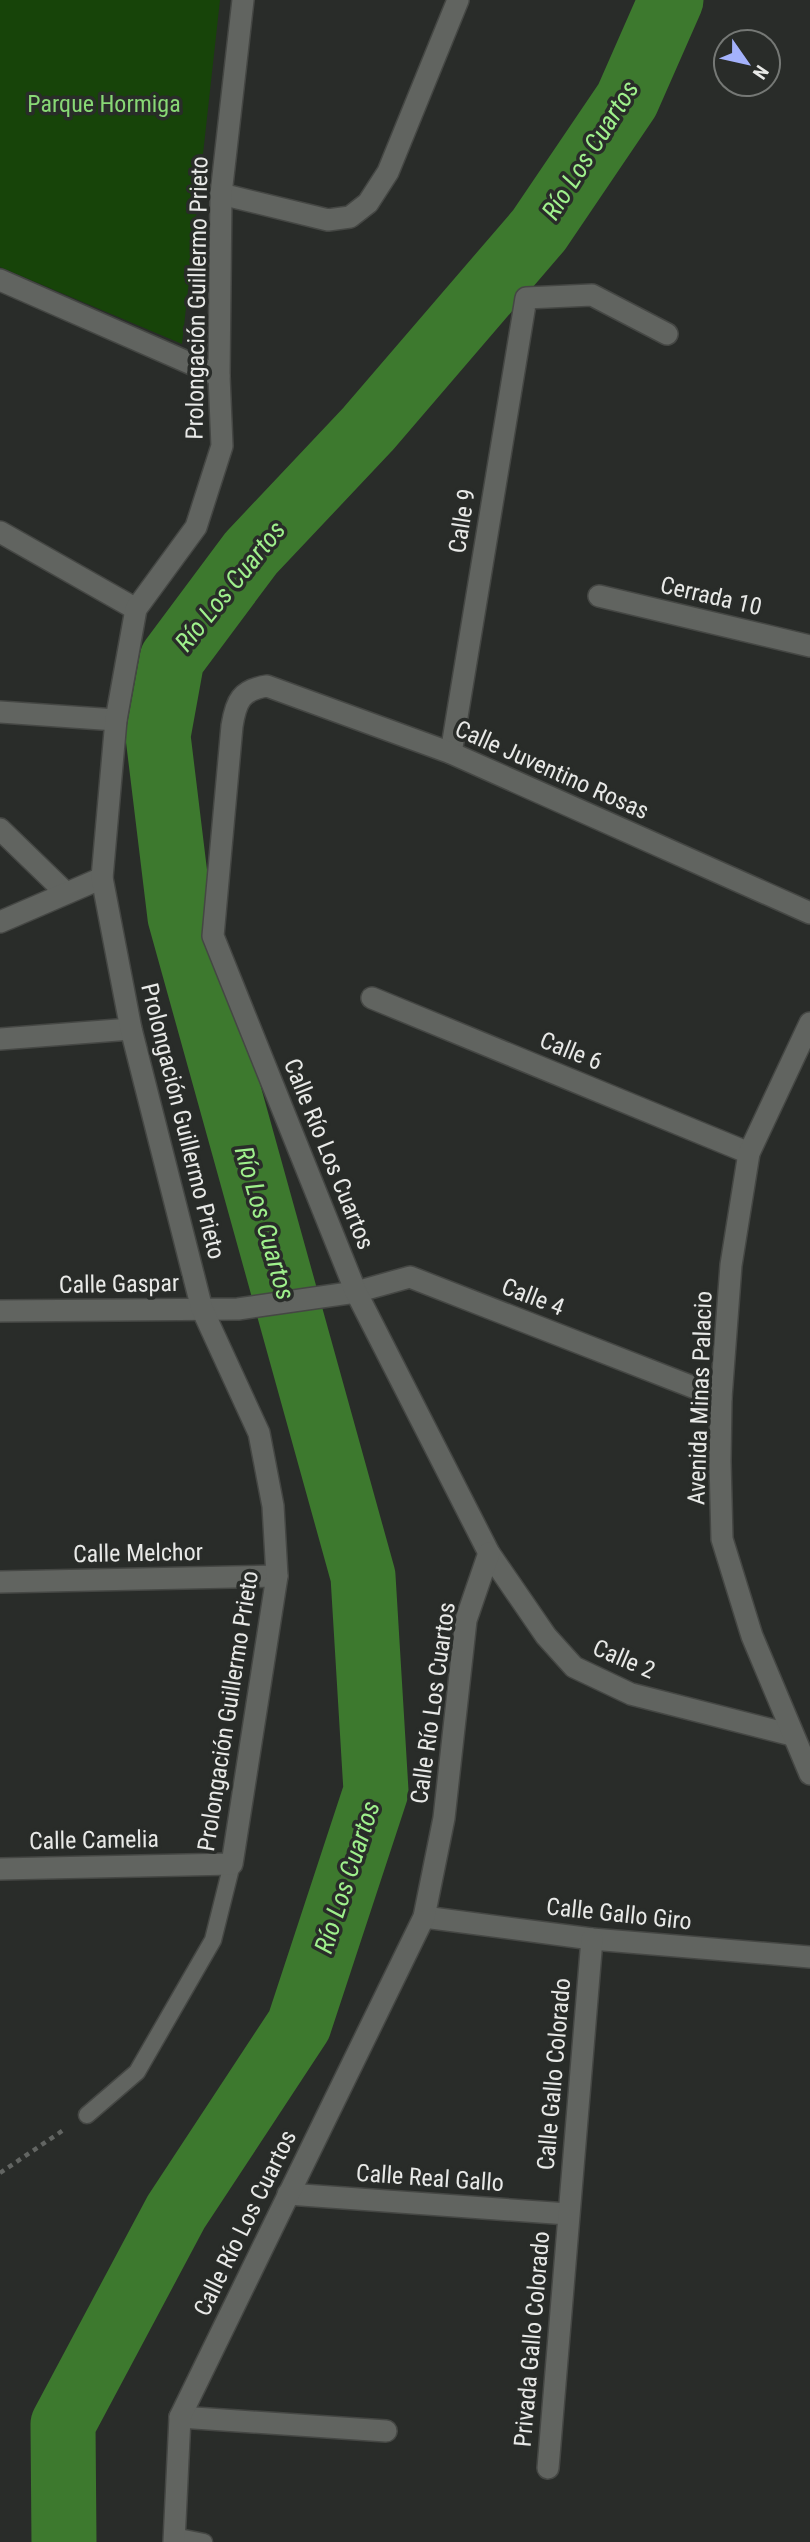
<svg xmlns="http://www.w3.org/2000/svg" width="810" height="2542" font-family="'Roboto Condensed',sans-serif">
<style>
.green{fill:#174409}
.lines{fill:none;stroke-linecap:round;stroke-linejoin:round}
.river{stroke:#3d792e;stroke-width:65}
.lane-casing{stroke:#454744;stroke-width:19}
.street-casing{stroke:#454744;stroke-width:24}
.secondary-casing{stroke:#454744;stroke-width:24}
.path{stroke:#626562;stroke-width:4.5;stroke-dasharray:5 5;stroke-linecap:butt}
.lane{stroke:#616460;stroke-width:16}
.street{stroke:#616460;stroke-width:21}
.secondary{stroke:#616460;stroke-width:21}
.labels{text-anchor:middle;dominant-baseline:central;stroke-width:7;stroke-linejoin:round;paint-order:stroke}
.park-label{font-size:24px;fill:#88d875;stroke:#292c29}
.street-label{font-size:24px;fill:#e8e9e7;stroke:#292c29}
.water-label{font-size:26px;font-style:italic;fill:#9ff08c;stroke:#292c29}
</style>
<rect width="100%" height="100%" fill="#292c29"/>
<path class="green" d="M0,0H220L182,344L0,267Z"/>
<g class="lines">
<path class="river" d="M64,2542L63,2424L176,2212L299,2025L376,1791L363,1576L180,917L158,736L172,659L251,553L368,429L539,230L627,100L671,0"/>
<defs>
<g id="lane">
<path d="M87,2115L137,2072L213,1940L232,1864"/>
<path d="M174,2536L204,2542"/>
</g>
<g id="street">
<path d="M221,194L328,220L350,217L368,203L388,172L458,0"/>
<path d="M0,280L219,376"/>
<path d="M0,532L136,609"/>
<path d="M599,596L810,646"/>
<path d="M0,712L116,720"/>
<path d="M451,753L526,298L592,295L667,334"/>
<path d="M0,829L66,893"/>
<path d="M0,922L102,878"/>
<path d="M372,998L749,1153"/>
<path d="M0,1039L131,1029"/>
<path d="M0,1311L238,1309L356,1292L410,1277L721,1398"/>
<path d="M0,1582L277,1576"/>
<path d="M792,1735L631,1694L574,1667L546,1636L489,1553L356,1292L213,936L232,726C236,701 241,690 267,686L451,753L810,913"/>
<path d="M0,1869L232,1864L277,1576L273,1506L259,1433L202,1309L131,1029L102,878L116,720L136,609L196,527L222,446L219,376L221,194L243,0"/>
<path d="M424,1917L592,1939L810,1957"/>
<path d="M288,2194L568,2214"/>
<path d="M180,2417L386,2431"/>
<path d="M548,2468L592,1939"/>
<path d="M174,2542L180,2417L424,1917L444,1818L466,1620L489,1553"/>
</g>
<path id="secondary" d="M810,1023L749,1153L731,1265L721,1398L720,1461L722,1539L752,1636L810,1774"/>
</defs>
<use href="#lane" class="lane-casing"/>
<use href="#street" class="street-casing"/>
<use href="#secondary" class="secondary-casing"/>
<path class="path" d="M0,2173L65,2129"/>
<use href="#lane" class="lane"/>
<use href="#street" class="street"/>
<use href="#secondary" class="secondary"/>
</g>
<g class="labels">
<g class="park-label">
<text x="104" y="104">Parque Hormiga</text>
</g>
<g class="street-label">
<text transform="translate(197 298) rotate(-89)">Prolongación Guillermo Prieto</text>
<text transform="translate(462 521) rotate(-81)">Calle 9</text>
<text transform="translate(711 596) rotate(13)">Cerrada 10</text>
<text transform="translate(552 770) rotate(24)">Calle Juventino Rosas</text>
<text transform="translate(571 1051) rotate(22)">Calle 6</text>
<text transform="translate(183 1121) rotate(76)">Prolongación Guillermo Prieto</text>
<text transform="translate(329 1154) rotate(68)">Calle Río Los Cuartos</text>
<text transform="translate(119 1284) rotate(-1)">Calle Gaspar</text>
<text transform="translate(533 1297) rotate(21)">Calle 4</text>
<text transform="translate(700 1398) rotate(-88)">Avenida Minas Palacio</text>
<text transform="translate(138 1553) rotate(-1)">Calle Melchor</text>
<text transform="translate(624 1659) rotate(23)">Calle 2</text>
<text transform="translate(433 1703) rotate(-82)">Calle Río Los Cuartos</text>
<text transform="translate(228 1711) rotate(-81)">Prolongación Guillermo Prieto</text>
<text transform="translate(94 1840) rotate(-1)">Calle Camelia</text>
<text transform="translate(619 1914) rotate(6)">Calle Gallo Giro</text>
<text transform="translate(554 2074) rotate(-85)">Calle Gallo Colorado</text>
<text transform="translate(430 2178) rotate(4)">Calle Real Gallo</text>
<text transform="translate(245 2223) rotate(-64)">Calle Río Los Cuartos</text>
<text transform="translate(532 2339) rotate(-85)">Privada Gallo Colorado</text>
</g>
<g class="water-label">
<text transform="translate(590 150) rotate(-58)">Río Los Cuartos</text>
<text transform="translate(230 586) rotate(-51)">Río Los Cuartos</text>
<text transform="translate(265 1223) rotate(74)">Río Los Cuartos</text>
<text transform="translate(347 1877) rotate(-72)">Río Los Cuartos</text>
</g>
</g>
<g transform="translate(747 63) rotate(124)"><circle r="33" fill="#292c29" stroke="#757875" stroke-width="2"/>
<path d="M0-5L12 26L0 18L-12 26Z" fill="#a4b2fc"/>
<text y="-10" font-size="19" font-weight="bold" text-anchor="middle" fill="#e8e9e7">N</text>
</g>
</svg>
